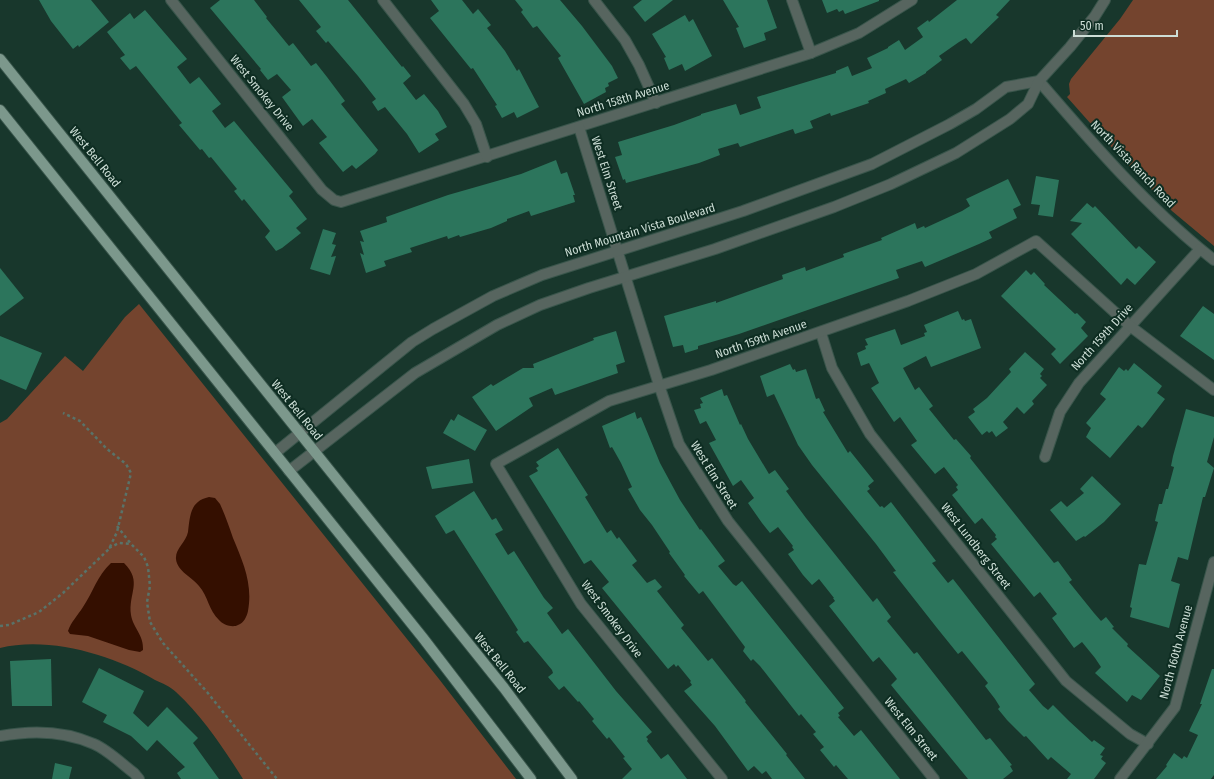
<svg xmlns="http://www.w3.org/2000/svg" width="1214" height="779" font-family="'Fira Sans Condensed',sans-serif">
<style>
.green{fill:#74442e}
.water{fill:#340f00}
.building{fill:#2c755c}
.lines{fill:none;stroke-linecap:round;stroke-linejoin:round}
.minor-casing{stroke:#39554b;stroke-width:12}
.major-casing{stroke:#39554b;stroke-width:12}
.path{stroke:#597369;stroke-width:2.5;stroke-dasharray:3 3;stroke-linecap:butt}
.minor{stroke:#57655f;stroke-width:10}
.major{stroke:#7c988c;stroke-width:10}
.labels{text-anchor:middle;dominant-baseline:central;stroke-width:4;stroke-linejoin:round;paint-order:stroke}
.street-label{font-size:12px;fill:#cdded6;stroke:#0e2d22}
</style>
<rect width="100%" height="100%" fill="#18372c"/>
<g class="green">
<path d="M1133,0H1214V246L1172,211L1115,151L1067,97L1070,94L1069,84L1071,79L1120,19Z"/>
<path d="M139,304L439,679L516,779H243C224,749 203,717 176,692C171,687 162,683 155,680C113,655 49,636 0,648V423L7,419L65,356L83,371L125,317Z"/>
</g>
<g class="water">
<path d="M209,497L215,498L220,504C225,515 229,526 233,538C243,562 253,584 248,611C247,616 244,623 238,625C233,628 223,625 219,620C209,611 208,596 199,586C193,578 177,571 176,559C175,549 186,542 188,532C190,516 190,501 209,497Z"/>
<path d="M111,563H124C143,582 128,593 131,615C133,628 144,635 143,650L140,652L129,650L88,636L70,634L68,631C71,622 78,615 83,607C93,592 97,576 111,563Z"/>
</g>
<g class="building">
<path d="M39,0H91L109,22L79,47L78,45L73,49L51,21Z"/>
<path d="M220,0H254L267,17L266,18L289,46L293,43L311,66L316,63L327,77L345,101L341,104L378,150L375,154L356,169L352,165L343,172L319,143L327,137L312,119L303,126L282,97L291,90L277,74L268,80L260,70L261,69L210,8Z"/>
<path d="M299,0H348L402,67L403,66L411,76L403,83L416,100L424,94L438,111L447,127L435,134L439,140L419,153L407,134L385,107L378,111L372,102L376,99L358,76L328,41L326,43L316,31L321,27Z"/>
<path d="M431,0H462L473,14L478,9L491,25L487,28L505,51L517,71L519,69L539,107L517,118L514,112L502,118L495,106L497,105L473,68L471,69L430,18L439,11Z"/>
<path d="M515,0H560L582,26L612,66L618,78L608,83L609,86L605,88L606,92L584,104L558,58L561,56L537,26L533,28L521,12L523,10Z"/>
<path d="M642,0H673L645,22L633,7Z"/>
<path d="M723,0H767L777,28L764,33L766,40L744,48L736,28L739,27Z"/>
<path d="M822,0H879V1L845,14L843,10L839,12L837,9L827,13Z"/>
<path d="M957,0H1010L996,15L999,17L971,44L966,38L959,42L939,56L942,60L926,72V73L909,83L906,79L885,89L886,93L868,101L869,103L831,116L830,113L810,121L813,128L795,134L793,129L740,147L738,143L718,149L720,155L699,163L626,183L625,179L623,180L615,157L622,155L618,142L674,125L701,115V114L736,104L740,115L761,108L757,97L836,73V71L848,66L852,76L872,68L867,58L888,48V47L899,40L905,50L923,37L917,28L928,20L929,22Z"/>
<path d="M145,10L187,59L177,67L190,84L199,77L221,104L212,111L225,128L234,121L293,192L289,196L307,219L296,228L301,233L282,248L276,251L265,237L270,231L244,199L242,201L234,191L237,189L211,157L209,158L202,149L200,150L179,125L182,123L136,66L130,70L120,58L125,55L107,32L130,13L134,19Z"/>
<path d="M685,15L689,22L693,19L712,56L685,71L682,64L669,70L664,58L666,57L652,34Z"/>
<path d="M556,160L561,174L567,172L575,195H573L575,202L531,216L529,211L507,219V221L491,228L460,237L459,235L448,239L447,236L410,248L412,252L384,261L386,266L366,273L360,253L364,255L360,241L364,242L360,231L387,222L386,217L448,195L521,174Z"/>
<path d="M1036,176L1059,180L1053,217L1038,215L1040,205L1031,204Z"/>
<path d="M1008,179L1021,205L1013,209L1017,218L989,232L992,238L979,244L925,267L922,261L896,270L899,278L739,334L698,346V349L685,353L683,345L673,347L664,316L716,301V303L783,279L782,275L805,267L806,271L844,257L843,254L882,240L881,238L915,223L917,229L924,226L925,228L962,211L970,206L966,199Z"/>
<path d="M1087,203L1093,208L1095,206L1136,249L1139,246L1156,262L1135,285L1127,278L1121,285L1071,234L1082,223L1070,221Z"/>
<path d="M323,229L336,233L332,244L336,245L331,257L336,256L330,275L310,269Z"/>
<path d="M0,268L24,298L0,316Z"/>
<path d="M1026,270L1031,275L1034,272L1045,284L1044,285L1075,314L1077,313L1086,322L1081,328L1088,336L1060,364L1051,354L1056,349L1001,296Z"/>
<path d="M1203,306L1214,314V360L1180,336Z"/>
<path d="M958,311L962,320L964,319L965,321L971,319L981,348L931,367L926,356L903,368L915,390L919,387L933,406L929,409L954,440L956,439L971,456L970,458L1054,563L1058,561L1072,580L1069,582L1094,613L1101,621L1106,617L1114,627L1112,628L1128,644L1127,646L1160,676L1141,700L1132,695L1127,702L1095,673L1101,667L1095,658L1082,642L1074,648L1052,618L1057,614L1040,592L1034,597L991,544L997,539L995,537L996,535L982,518L975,524L952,495L958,490L956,487L958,485L944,467L935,474L911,445L917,441L900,417L894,422L871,388L879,383L869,363L861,366L857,353L866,349L865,346L868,345L865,339L895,329L901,345L925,336L924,333L927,332L924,325Z"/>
<path d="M616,331L625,362L616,365L618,373L555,395L552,388L529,398L533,406L496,431L472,397L491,384L493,386L523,368H534L533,364L594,340L593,338Z"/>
<path d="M0,336L42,353L26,390L0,379Z"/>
<path d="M1025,352L1044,369L1040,374L1042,376L1040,378L1047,385L1032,401L1034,404L1024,414L1017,407L1003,422L1008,428L996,437L992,431L989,433L987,431L982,435L968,417L975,412L973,409L987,398L1011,372L1009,369Z"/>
<path d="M1134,363L1162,386L1157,393L1165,399L1145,425L1142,428L1138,425L1110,458L1086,437L1091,428L1086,423L1106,399L1100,394L1119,367L1124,371L1126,369L1128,371Z"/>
<path d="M790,364L793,370L795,369L796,372L806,369L816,399L819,398L825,411L823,412L848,453L850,451L874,481L868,486L870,489L867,491L880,507L882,506L884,508L891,502L936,561L932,563L948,583L953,579L1035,684L1029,690L1043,706L1048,710L1053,705L1069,721L1092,742L1094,740L1105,748L1100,755L1103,756L1101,759L1106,763L1094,779H1067L1071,774L1051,757L1048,760L1026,736L1024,737L1007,720L998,709L1000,707L995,699L985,686L988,683L962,651L958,654L937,628L893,572L896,571L876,544L812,465L798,445L774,394L767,397L760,376Z"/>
<path d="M722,389L724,396L727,395L740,425L741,424L748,439L769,474L775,470L789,489L786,491L806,518L873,602L877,598L891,617L887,621L914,654L917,652L986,740L990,738L1012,765L1010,766L1013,771L1003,779H968L891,685L897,679L894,675L879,657L873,662L829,606L835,601L833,598H834L819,579L812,585L803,575L788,554L794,550L792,547L793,546L778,527L770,533L762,523L748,503L754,498L741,480L733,486L709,443L716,440L706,421L700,424L694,410L701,408L700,404L703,403L700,398Z"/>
<path d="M1186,409L1214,417V437L1207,462L1214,468L1205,497H1203L1188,560L1178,557L1171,581L1180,584L1169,628L1130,617L1132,608L1130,607L1139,564L1146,565L1158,522L1155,521L1159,504H1162L1166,489H1168L1174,467L1171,466L1173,456Z"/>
<path d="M635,412L637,419L641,417L660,463L680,500L700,530L701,529L725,561L718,566L733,584L736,586L742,581L844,708L838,713L840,716L838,717L854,736L861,730L900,779H848L836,765L834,767L820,750L824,747L813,734L816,732L801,714L799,716L760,666L753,659L751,661L743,651L745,647L703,591L699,594L684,576L685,575L669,553L670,552L652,525L640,510L628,489L632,487L621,463L612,447L610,448L602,426Z"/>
<path d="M458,414L487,430L475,451L443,433L451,419L454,421Z"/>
<path d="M558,448L588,495L585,497L607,533L611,530L617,539L619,537L637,561L632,565L647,583L655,579L662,587L657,591L684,625L681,628L708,661L712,658L746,701L745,702L787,754L786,755L805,779H772L766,771L762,774L754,766L748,771L715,726L684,691L692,685L690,682L691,681L678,665L676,667L674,664L668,669L602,588L609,582L591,560L584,564L529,476L538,471L536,468L539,466L536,462Z"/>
<path d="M469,459L473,483L432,489L426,467Z"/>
<path d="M1092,476L1121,504L1104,522L1085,537L1084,536L1076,541L1050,510L1061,501L1067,507L1084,493L1080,489Z"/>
<path d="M474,491L492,520L496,518L503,530L495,534L508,555L514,551L544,598L553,608L547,613L562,634L568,629L616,691L652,732L646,737L648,739L647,741L661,759L668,754L687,779H622L632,769L623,758L625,757L609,737L607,739L592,721L594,719L579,701L578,702L564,686L559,690L548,677L553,673L552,670L528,641L524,643L516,632L518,630L513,622L454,530L446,534L435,516Z"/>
<path d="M51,659L52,706H12L10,661Z"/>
<path d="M99,668L144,691L133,713L148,727L167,707L198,738L193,743L219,779H181L177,773L185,767L157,740L147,751L131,736L103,722L107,715L82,702Z"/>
<path d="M1212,669H1214V775L1211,779H1156L1167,766L1166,765L1174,753L1182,759L1184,756L1187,758L1198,735L1189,731L1202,704H1200Z"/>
<path d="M55,763L72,767L69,779H52Z"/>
</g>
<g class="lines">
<defs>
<g id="minor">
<path d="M171,0L322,190L334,200L341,202L811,53L859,33L912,0"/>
<path d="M383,0L464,104L476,124L487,157"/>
<path d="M594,0L625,40L639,65L656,103"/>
<path d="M792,0L811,53"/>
<path d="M1039,81C1093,144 1148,208 1214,260"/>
<path d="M579,127L659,385L679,444L728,521L934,779"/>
<path d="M821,333L832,368L870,434L1066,681L1130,734L1148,744"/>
<path d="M275,453L412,342L433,329L493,296L542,275L743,211L872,164L950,124L976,109L1006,87L1039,81"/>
<path d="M1045,457L1060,412L1079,383L1200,249"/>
<path d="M289,471L415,373L497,325L540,305L589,288L715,249L834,207L891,184L956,153L1010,119L1028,104L1039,81L1070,47L1095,16L1105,0"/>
<path d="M0,736C32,730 63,730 94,744C108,750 122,764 134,773L139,779"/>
<path d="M722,779L581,604L496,464L609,401L711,370L908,301L976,274L1036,241L1130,326L1214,390"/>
<path d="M1120,779L1175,707L1214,562"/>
</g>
<g id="major">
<path d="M0,59L504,688L572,779"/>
<path d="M0,110L423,638L531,779"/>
</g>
</defs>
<use href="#minor" class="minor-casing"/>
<use href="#major" class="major-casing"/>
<g class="path">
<path d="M117,526L131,544L144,557L148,567L150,586L147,602L150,622L163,643L207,692L277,779"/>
<path d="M109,548L119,543L131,544"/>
<path d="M0,626L9,625L39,612L63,593L109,549L117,532L131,473L126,464L107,449L80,421L63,413"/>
</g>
<use href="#minor" class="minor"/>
<use href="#major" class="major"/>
</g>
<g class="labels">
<g class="street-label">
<text transform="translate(262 93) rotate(51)">West Smokey Drive</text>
<text transform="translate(623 99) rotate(-17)">North 158th Avenue</text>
<text transform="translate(95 157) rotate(51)">West Bell Road</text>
<text transform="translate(1133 164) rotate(46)">North Vista Ranch Road</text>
<text transform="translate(607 173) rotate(72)">West Elm Street</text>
<text transform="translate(640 230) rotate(-17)">North Mountain Vista Boulevard</text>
<text transform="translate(1102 337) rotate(-48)">North 159th Drive</text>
<text transform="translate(761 339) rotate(-19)">North 159th Avenue</text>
<text transform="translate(297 410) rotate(51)">West Bell Road</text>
<text transform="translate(714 475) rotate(58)">West Elm Street</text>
<text transform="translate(976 546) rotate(52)">West Lundberg Street</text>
<text transform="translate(612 619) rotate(53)">West Smokey Drive</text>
<text transform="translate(1176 652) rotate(-75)">North 160th Avenue</text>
<text transform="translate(500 663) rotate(51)">West Bell Road</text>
<text transform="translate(911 729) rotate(51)">West Elm Street</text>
</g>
</g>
<path d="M1074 30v6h103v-6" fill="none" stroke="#cdded6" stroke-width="2"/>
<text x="1080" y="30" font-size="12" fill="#cdded6" stroke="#0e2d22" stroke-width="3" paint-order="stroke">50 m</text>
</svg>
